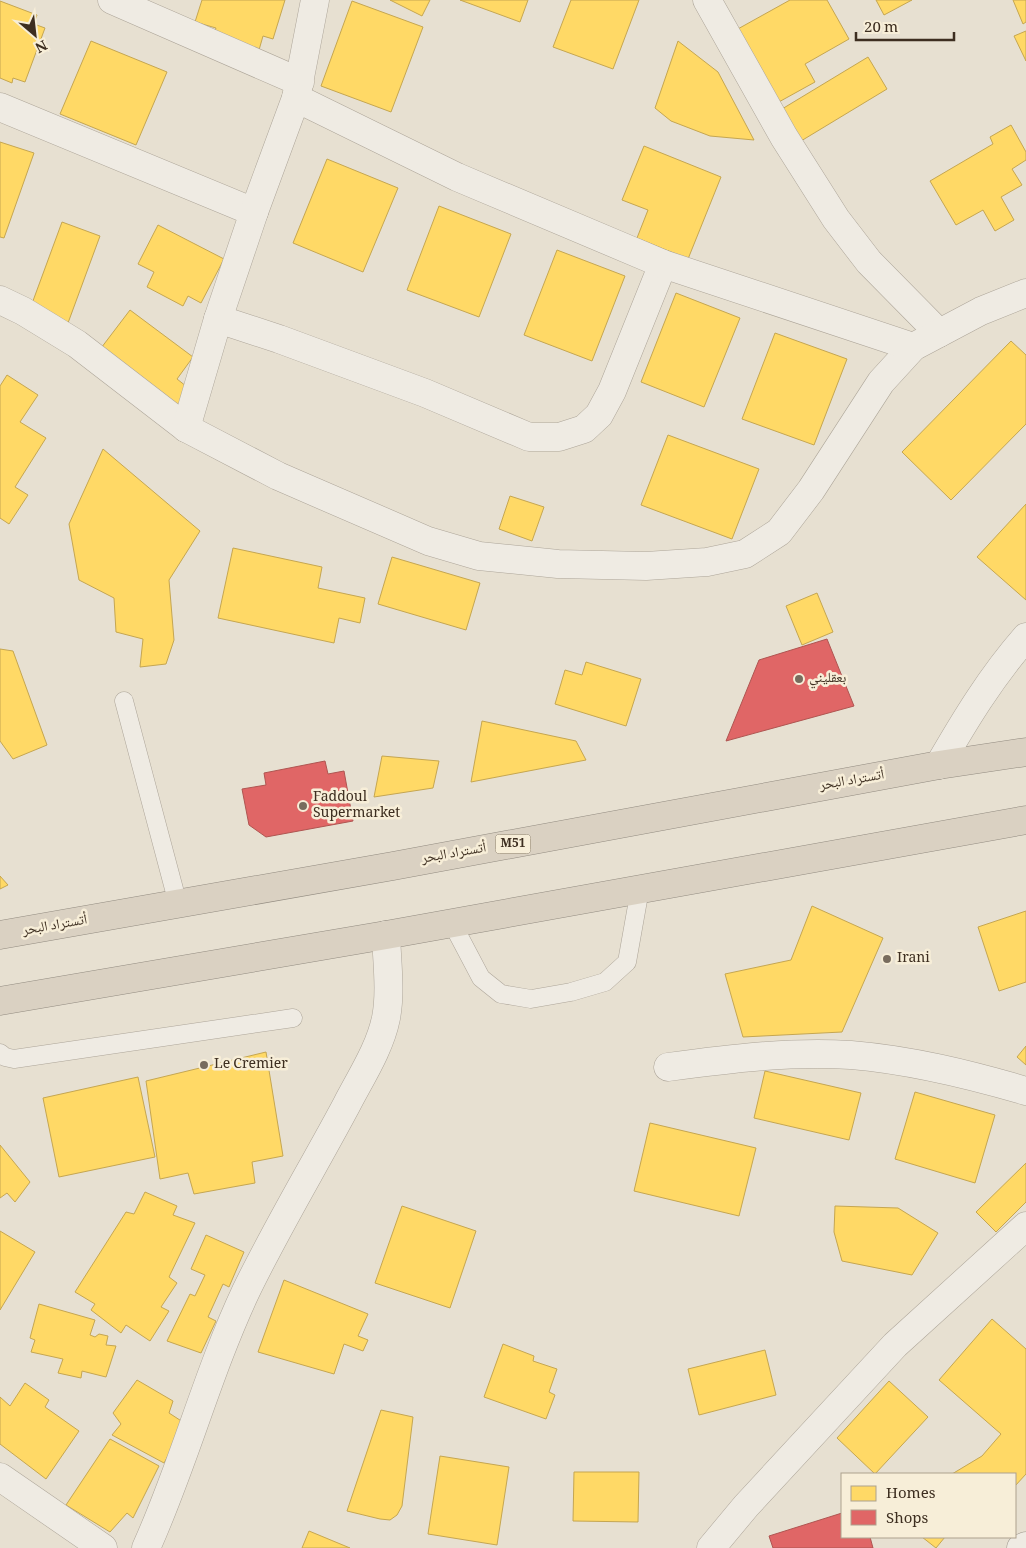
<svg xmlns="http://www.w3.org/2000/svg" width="1026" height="1548" font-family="Georgia,'Noto Naskh Arabic',serif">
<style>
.homes{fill:#ffd966;stroke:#c5a651}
.shops{fill:#e06666;stroke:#af5551}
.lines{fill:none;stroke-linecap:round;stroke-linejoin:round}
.service-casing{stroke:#ada599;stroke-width:19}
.minor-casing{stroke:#ada599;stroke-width:29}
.tertiary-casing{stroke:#ada599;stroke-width:29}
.secondary-casing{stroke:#9c958a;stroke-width:29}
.motorway-casing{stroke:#928b80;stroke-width:29}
.service{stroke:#efebe3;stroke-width:18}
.minor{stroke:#efebe3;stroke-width:28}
.tertiary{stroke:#efebe3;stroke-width:28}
.secondary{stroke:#efebe3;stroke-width:28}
.motorway{stroke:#dad1c2;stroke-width:28}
.poi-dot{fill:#786c5e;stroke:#f7eed8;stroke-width:2}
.labels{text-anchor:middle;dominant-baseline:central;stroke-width:5;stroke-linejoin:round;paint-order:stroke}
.shield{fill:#f7eed8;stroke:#756857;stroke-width:1}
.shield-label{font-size:12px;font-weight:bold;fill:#3d2e20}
.poi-label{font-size:14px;fill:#3d2e20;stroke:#f7eed8;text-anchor:start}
.street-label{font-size:14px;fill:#3d2e20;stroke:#f7eed8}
</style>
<rect width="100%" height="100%" fill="#e7e0d1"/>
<g class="homes">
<path d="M202,0H285L273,39L263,36L259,50L213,36L216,28L195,22Z"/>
<path d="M390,0H430L422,16Z"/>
<path d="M460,0H528L520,22Z"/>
<path d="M571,0H639L613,69L553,47Z"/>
<path d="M790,0H827L849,39L805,64L815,82L777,103L736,30Z"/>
<path d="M876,0H912L884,15Z"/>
<path d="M1013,0H1026V22L1023,24Z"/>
<path d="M0,1L37,15L34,24L45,28L25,82L13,78L12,83L0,78Z"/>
<path d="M352,1L423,27L391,112L321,86Z"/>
<path d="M1026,31V61L1014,36Z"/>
<path d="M91,41L167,72L136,145L60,114Z"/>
<path d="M678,41L718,72L754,140L710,136L671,121L655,108Z"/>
<path d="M868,57L887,89L801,141L782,109Z"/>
<path d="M1011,125L1026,152V160L1012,169L1022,185L1001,197L1014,220L995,231L983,210L956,225L930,181L993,144L990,137Z"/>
<path d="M0,142L34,153L4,238L0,237Z"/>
<path d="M644,146L721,177L688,259L637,238L648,210L622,200Z"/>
<path d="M327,159L398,188L363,272L293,243Z"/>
<path d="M439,206L511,234L479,317L407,290Z"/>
<path d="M62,222L100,236L68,323L30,309Z"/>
<path d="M158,225L224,259L201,303L188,296L183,306L147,287L154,272L138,264Z"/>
<path d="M557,250L625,276L592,361L524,335Z"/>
<path d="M676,293L740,318L704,407L641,382Z"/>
<path d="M130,310L193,357L177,379L191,390L173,415L95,356Z"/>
<path d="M775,333L847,359L814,445L742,419Z"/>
<path d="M1011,341L1026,355V424L951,500L902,452Z"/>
<path d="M7,375L38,395L20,422L46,438L15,487L28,495L9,524L0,518V386Z"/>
<path d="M668,435L759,469L732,539L641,505Z"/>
<path d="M103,449L200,531L169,580L174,640L166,664L140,667L143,639L116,632L114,598L79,580L69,524Z"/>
<path d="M510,496L544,507L532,541L499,529Z"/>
<path d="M1026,504V600L977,557Z"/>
<path d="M233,548L322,567L318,588L365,598L360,623L339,618L334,643L218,618Z"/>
<path d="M392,557L480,583L466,630L378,604Z"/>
<path d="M817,593L833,632L802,645L786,606Z"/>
<path d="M0,649L13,651L47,745L13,759L0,741Z"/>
<path d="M586,662L641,679L626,726L555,704L565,670L582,675Z"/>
<path d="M482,721L576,741L586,760L471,782Z"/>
<path d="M382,756L439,761L433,788L374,797Z"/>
<path d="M0,876L8,885L0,889Z"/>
<path d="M812,906L883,938L842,1032L743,1037L725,974L791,960Z"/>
<path d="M1026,911V982L999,991L978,927Z"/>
<path d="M1026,1046V1065L1017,1057Z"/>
<path d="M266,1052L283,1156L252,1162L255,1183L194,1194L188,1173L160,1179L146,1081Z"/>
<path d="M765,1071L861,1093L849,1140L754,1118Z"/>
<path d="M138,1077L155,1157L59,1177L43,1098Z"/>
<path d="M915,1092L995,1115L975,1183L895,1159Z"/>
<path d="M650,1123L756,1148L739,1216L634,1191Z"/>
<path d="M0,1145L30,1182L15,1202L7,1193L0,1198Z"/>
<path d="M1026,1163V1202L996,1232L976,1212Z"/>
<path d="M145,1192L177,1206L173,1215L195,1223L169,1277L177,1283L161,1307L169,1311L150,1341L126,1325L121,1333L91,1310L95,1304L75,1292L126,1212L134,1214Z"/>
<path d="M402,1206L476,1231L450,1308L375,1283Z"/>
<path d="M835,1206L898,1208L938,1233L912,1275L842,1261L834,1232Z"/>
<path d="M0,1231L35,1252L0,1310Z"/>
<path d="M206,1235L244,1252L229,1287L223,1284L208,1317L216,1321L201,1353L167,1341L190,1294L195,1296L205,1275L191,1269Z"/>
<path d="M284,1280L368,1314L358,1336L368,1340L363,1351L344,1344L334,1374L258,1352Z"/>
<path d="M39,1304L95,1320L90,1335L95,1337L99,1334L108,1336L106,1345L116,1346L106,1377L82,1371L81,1378L58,1373L63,1359L31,1352L35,1340L30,1338Z"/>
<path d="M992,1319L1026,1349V1474L1015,1486V1474H952L982,1456L1001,1434L939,1380Z"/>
<path d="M503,1344L534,1356L533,1361L557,1369L549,1392L555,1395L546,1419L484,1397Z"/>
<path d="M765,1350L776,1395L699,1415L688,1369Z"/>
<path d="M137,1380L173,1401L169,1413L186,1424L164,1463L112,1435L121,1424L113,1413Z"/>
<path d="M889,1381L928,1417L875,1474L837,1438Z"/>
<path d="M25,1383L49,1400L45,1407L79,1431L46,1479L0,1444V1397L10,1406Z"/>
<path d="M381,1410L413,1417L402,1506L397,1515L390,1520L380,1519L347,1511Z"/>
<path d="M110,1439L159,1466L133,1518L127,1513L110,1532L66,1505Z"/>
<path d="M440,1456L509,1467L497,1545L428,1534Z"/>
<path d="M574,1472H639L638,1522L573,1521Z"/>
<path d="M309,1531L350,1548H302Z"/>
<path d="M922,1537H945L936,1548Z"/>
</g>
<g class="shops">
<path d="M827,639L854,706L726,741L759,660Z"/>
<path d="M325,761L328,774L344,771L353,821L266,837L249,825L242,789L266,785L264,773Z"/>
<path d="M842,1513V1537H870L873,1548H773L769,1536Z"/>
</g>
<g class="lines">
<defs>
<g id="service">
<path d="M124,701L178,904"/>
<path d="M452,923L481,978L501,994L531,999L571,992L605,982L627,962L640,889"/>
<path d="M0,1053L5,1057L14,1059L293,1018"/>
</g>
<g id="minor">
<path d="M112,0L300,82"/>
<path d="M707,0L784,137L836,219L869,262L939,333"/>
<path d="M296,98L315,0"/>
<path d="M0,107L254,212"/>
<path d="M0,300L23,311L77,344L186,428L278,476L428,541L479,556L558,564L646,566L707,562L745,554L779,532L811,490L881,382L913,347L981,311L1026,293"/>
<path d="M218,319L279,339L425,393L529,437H559L584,429L599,415L612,391L663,264"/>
<path d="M186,428L218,319L254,212L296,98L457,177L663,264L913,347"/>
<path d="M939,765C965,720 991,677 1026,637"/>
<path d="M668,1067C728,1059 790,1051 851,1055C911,1060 968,1074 1026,1091"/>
<path d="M711,1548L746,1506L895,1345L1026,1226"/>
</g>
<g id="tertiary">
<path d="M0,1477L103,1548"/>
<path d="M146,1548C184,1464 207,1374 246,1291C277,1227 314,1166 347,1104C361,1077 380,1048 386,1018C391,992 387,962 386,935"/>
</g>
<path id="secondary" d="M1021,1548L1026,1546"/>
<g id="motorway">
<path d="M0,935L393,866L939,765L1026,752"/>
<path d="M0,1001L386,935L1026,820"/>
</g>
</defs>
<use href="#service" class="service-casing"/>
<use href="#minor" class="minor-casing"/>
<use href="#tertiary" class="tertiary-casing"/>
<use href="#secondary" class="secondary-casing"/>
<use href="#motorway" class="motorway-casing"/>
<use href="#service" class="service"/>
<use href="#minor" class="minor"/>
<use href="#tertiary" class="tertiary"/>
<use href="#secondary" class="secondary"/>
<use href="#motorway" class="motorway"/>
</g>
<g class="poi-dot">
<circle cx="799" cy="679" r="5"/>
<circle cx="303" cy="806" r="5"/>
<circle cx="887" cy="959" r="5"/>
<circle cx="204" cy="1065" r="5"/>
</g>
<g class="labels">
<rect class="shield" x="495.5" y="834.5" width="35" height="19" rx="4"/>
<g class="shield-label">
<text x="513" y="844">M51</text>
</g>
<g class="poi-label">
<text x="809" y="679">بعقليني</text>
<text x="313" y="798">Faddoul<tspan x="313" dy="16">Supermarket</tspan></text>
<text x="897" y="959">Irani</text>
<text x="214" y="1065">Le Cremier</text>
</g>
<g class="street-label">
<text transform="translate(852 781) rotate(-10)">أتستراد البحر</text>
<text transform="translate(454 854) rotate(-10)">أتستراد البحر</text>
<text transform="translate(55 926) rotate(-10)">أتستراد البحر</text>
</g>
</g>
<rect x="841" y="1473" width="175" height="65" fill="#f7eed8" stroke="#ada18e"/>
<rect x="851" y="1486" width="25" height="15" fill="#ffd966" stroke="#ada18e"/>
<text x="886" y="1498" font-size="15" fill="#3d2e20">Homes</text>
<rect x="851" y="1510" width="25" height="15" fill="#e06666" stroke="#ada18e"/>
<text x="886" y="1523" font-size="15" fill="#3d2e20">Shops</text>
<g transform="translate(35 35) rotate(152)" stroke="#f7eed8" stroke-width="4" paint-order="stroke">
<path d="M0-4L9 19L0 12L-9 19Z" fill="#3d2e20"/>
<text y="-8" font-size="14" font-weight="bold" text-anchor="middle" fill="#3d2e20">N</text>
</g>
<path d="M856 32v8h98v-8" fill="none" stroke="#3d2e20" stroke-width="2.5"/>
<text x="864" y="32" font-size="15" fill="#3d2e20" stroke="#f7eed8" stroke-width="4" paint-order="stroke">20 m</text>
</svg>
